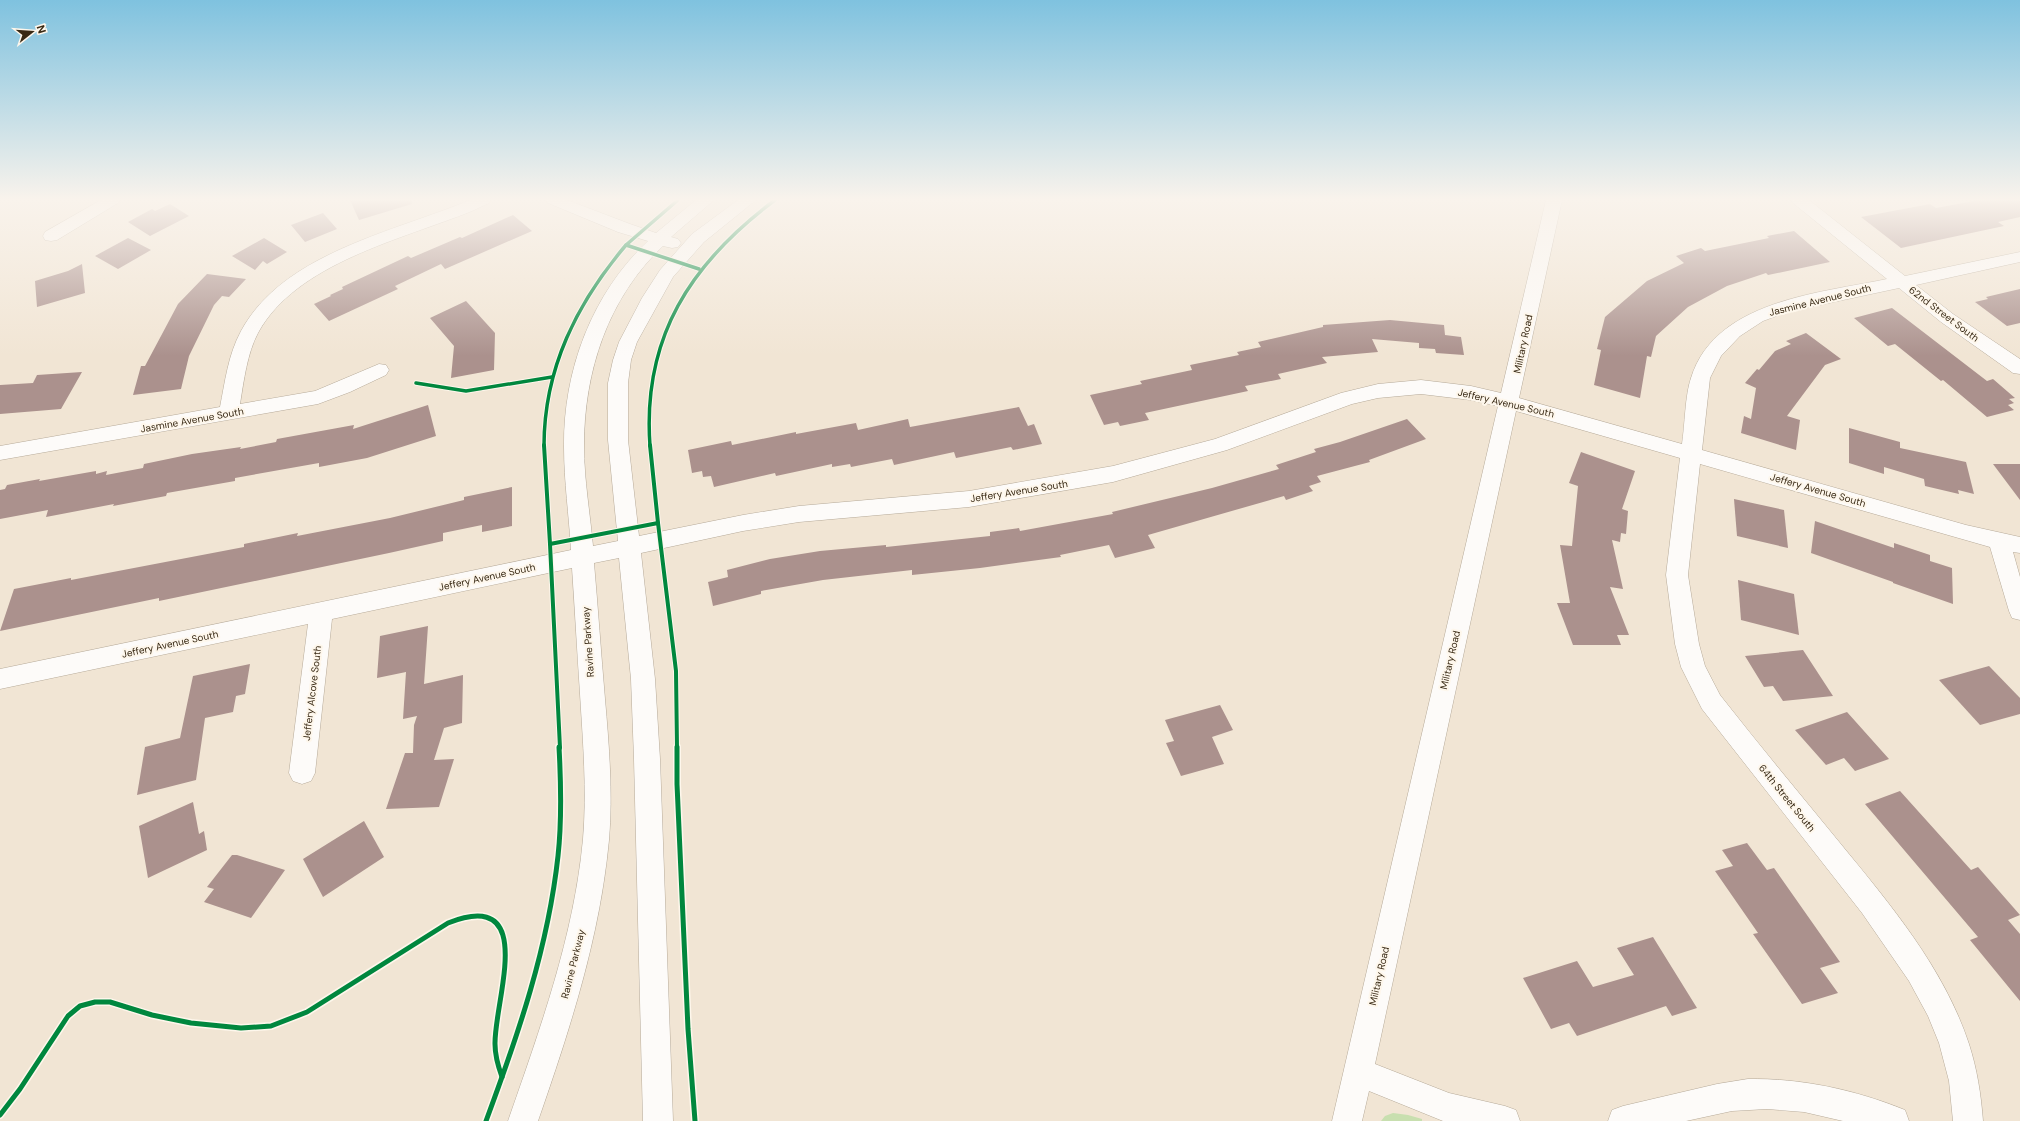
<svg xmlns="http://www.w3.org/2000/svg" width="2020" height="1121" font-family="'DM Sans',sans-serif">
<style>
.green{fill:#c8dfaf}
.building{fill:#ab918d}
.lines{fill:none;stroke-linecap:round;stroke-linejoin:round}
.minor-casing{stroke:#b6aa99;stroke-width:1}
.minor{fill:#fdfbf9;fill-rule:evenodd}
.cycleway-far2-casing{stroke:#fef7ec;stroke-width:5.5}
.cycleway-far1-casing{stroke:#fef7ec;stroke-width:6}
.cycleway-casing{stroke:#fef7ec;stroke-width:8}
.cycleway-far2{stroke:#00873e;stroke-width:3.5}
.cycleway-far1{stroke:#00873e;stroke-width:4}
.cycleway{stroke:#00873e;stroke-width:5}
.labels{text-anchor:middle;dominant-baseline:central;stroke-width:4;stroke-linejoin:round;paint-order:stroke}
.street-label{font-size:10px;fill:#382914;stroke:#fef7ec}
</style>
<rect width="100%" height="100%" fill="#f1e5d4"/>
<path class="green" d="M1393,1113L1408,1115L1422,1119V1121H1381L1385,1116Z"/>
<g class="building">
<path d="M350,200H411L412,204L359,220Z"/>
<path d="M1979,200H2020V217L1998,222L2004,226L1901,248L1861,217L1930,204L1936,208Z"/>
<path d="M170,204L189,216L150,236L128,222L152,209L155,211Z"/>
<path d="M323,213L337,229L305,242L291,225Z"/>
<path d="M513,215L532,231L445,269L441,264L395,286L398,289L329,321L314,304L331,296L330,295L343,289L342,287L408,256L411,258L460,237L462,238Z"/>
<path d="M1794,231L1830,262L1768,275L1766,273L1727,286L1688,307L1656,336L1651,357L1647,356L1640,398L1594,385L1601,350L1597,349L1605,317L1647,281L1684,263L1676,256L1701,248L1705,251L1769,238L1767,236Z"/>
<path d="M128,238L151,250L118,269L95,256Z"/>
<path d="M264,238L287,252L267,264L263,261L255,270L232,256Z"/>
<path d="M82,264L85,293L37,307L35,281L68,271Z"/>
<path d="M207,274L246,279L229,297L222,296L214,305L189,356L181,389L133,395L141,366H145L178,304Z"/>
<path d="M2020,289V323L2007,326L1975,302L1988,299L1986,297Z"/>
<path d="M466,301L495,333L494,370L451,378L454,346L430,318Z"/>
<path d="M1892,308L1987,381L1993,379L2015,398L2009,399L2014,403L2008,405L2014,410L1987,417L1943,380L1941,381L1895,344L1888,346L1854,318Z"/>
<path d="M1390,320L1444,325L1445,335L1461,337L1464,355L1436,353L1435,349L1419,348V343L1372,339L1378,352L1322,357L1327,363L1278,374L1281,379L1245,386L1248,391L1145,413L1149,420L1120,426L1118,422L1104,425L1090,395L1142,384L1140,381L1192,370L1190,365L1239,355L1237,352L1261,347L1258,342L1323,327V325Z"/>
<path d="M1806,333L1841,359L1825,365L1787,416L1800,420L1796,450L1741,433L1744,416L1751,419L1756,388L1745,383L1757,369L1759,370L1775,351L1791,344L1786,341Z"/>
<path d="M82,372L61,409L0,414V385L33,383L37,375Z"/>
<path d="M428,405L436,436L367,458L319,467V463L235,478V481L167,493L166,496L113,506L114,504L46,517L48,510L0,519V490L5,489L7,485L40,479L39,481L96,471V474L107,471L106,475L143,468L144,464L192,454L241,447L240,449L276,442L277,439L354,425L353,429Z"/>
<path d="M1019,407L1028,426L1034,424L1042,444L1013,450L1011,447L956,458L954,452L894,465L892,459L851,467L850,464L832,467V464L776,476L775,473L714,487L711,476L703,477L702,471L692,473L688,450L731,441L732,445L796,432V434L856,423L858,430L908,419L910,427Z"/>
<path d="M1407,419L1426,439L1369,460L1370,462L1317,476L1321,482L1309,486L1313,491L1286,500L1284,496L1148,535L1155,548L1115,558L1109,545L1060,555L1061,557L980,568L912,575V570L823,580L761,591V594L713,606L708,582L728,577L727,570L770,559L820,551L886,545V547L990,536V532L1019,528L1020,531L1113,514L1112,512L1212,488L1279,469L1276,465L1316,452L1314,449L1340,442Z"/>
<path d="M1849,428L1900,442V448L1966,462L1974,494L1958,490L1959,494L1925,486L1924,479L1884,467V474L1849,463Z"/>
<path d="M1581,452L1635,471L1622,509L1628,511L1626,534L1621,533L1620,542L1612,540L1623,589L1610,587L1629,635H1617L1621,645H1573L1557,603H1570L1560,545L1572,546L1578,486L1569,483Z"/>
<path d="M1993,464H2020V500Z"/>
<path d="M512,487V526L482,532V525L443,533V541L389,553L159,601V598L0,631L14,589L71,578V580L244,547V544L298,533L297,536L390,518L464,500V497Z"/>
<path d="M1734,499L1784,510L1788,548L1737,536Z"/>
<path d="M1815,521L1894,548V543L1930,555V561L1952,568L1953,604L1893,583V582L1811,553Z"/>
<path d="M1738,580L1794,594L1799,635L1741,620Z"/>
<path d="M428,626L424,684L463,675L462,723L444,728L434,760L454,759L439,807L386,809L405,753H413L414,725L417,716L403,719L406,672L377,678L380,636Z"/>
<path d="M1803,650L1833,696L1783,701L1773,686L1764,687L1745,656Z"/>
<path d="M250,664L245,694L236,696L233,712L205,718L196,780L137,795L145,747L180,738L193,676Z"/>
<path d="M1989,666L2020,698V714L1980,725L1939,680Z"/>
<path d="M1220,705L1233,730L1212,737L1224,764L1181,776L1166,743L1174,741L1165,720Z"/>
<path d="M1847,712L1889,759L1855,771L1844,758L1826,765L1795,730Z"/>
<path d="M1900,791L1971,870L1978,867L2020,915L2008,920L2020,934V1001L1970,940L1978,937L1865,804Z"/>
<path d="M193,802L199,834L204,831L207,850L148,878L139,826Z"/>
<path d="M364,821L384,857L323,897L303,859Z"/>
<path d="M1747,843L1767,870L1774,868L1840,962L1820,968L1838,993L1802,1004L1753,934L1758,933L1715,871L1733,866L1722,850Z"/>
<path d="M232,855H237L285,870L251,918L204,902L214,889L207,887Z"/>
<path d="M1653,937L1697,1008L1672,1016L1666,1006L1577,1036L1569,1023L1551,1029L1523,978L1577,961L1593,987L1634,975L1617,948Z"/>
</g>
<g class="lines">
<defs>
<g id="minor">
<path d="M101,200H120L118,203L57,240L51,241L45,240L43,236L45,232Z"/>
<path d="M470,200H491L489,203L472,211C403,239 296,263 258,333C247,354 244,380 240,404L315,391L379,364L386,365L389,370L386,375L350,392L318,404L0,460V446L220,407C225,382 228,355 241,331C283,253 394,232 470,200Z"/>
<path d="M546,200H567L630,224L656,233L696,200H714L671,237L678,239L681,243L678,247L672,248L663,246C608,298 584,371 584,446C584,479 590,513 593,546L618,541L608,440V383L613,360L619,342L642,298L660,270L692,234L738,200H756L704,242L673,277L637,342L631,360L628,383V440L639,536L743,515L799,506L969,491L1113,466L1215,439L1341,393L1378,384L1421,380L1471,386L1501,393L1546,200H1562L1519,398L1682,444C1685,425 1685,395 1691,378C1715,300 1821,293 1887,279L1793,203L1791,200H1809L1905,276L2020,252V262L1916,285L1953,314L2020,359V374L2013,373L1941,322L1899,288L1787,312L1763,321L1740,336L1721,356L1710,378L1702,450L1966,525L2020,537V553L2013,552L2020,577V620L2012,618L2009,611L1990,547L1700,464L1688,575L1699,644L1705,666L1720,695C1759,745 1800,794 1840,843C1890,904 1944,968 1969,1044C1977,1069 1981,1094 1983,1121H1953L1949,1081L1939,1043L1928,1016L1909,981L1862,913L1702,709L1681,667L1675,644L1666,575L1680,458L1516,411L1375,1064L1449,1093L1505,1106L1516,1110L1520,1121H1443L1369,1091L1362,1121H1332L1498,406L1471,400L1421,394L1378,398L1352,404L1227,450L1113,482L969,507L799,522L743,531L641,553L655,679L660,759L673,1121H643L634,759L631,679L619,558L594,563C598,608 601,653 605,699C609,745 613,793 609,840C600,937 570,1029 538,1121H508C540,1029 574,936 583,839C587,791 583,742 580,694C577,652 575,610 572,568L332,619L315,773L311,781L302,784L293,781L289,773L308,624L0,689V669L571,550C569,516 564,481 564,447C563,371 592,293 648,241L618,232L548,203Z"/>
<path d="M1748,1079C1801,1078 1856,1090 1905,1110L1909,1121H1843L1804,1112L1767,1109L1732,1111L1686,1121H1608L1612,1110L1623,1106L1717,1084Z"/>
</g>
</defs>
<use href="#minor" class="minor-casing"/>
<use href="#minor" class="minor"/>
<defs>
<g id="cycleway-far2">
<path d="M678,200L626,245L699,269"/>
<path d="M416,383L466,391L552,377"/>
<path d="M544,446C544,368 577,303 626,245"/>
<path d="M650,446C642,337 691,263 775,200"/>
</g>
<g id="cycleway-far1">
<path d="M544,445L550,544"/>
<path d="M650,445L658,523"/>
<path d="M560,748L550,544L658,523L676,671L677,748"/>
</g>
<g id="cycleway">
<path d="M677,747V784L688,1029L695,1121"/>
<path d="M0,1115L20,1089L68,1016L80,1006L95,1002H110L152,1015L191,1023L241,1028L271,1026L307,1012L448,923C539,887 494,1001 495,1044C495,1056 498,1066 502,1077"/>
<path d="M486,1121C518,1035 548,948 558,856C562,820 561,783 559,747"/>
</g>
</defs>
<use href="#cycleway-far2" class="cycleway-far2-casing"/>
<use href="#cycleway-far1" class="cycleway-far1-casing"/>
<use href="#cycleway" class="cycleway-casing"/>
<use href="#cycleway-far2" class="cycleway-far2"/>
<use href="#cycleway-far1" class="cycleway-far1"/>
<use href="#cycleway" class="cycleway"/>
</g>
<linearGradient id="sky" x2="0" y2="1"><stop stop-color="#7fc2df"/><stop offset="0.56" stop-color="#f9f3ec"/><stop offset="1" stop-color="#f9f3ec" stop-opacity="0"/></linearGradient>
<rect width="2020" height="356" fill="url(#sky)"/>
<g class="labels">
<g class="street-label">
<text transform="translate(1820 300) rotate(-14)">Jasmine Avenue South</text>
<text transform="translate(1944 314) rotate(37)">62nd Street South</text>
<text transform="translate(1523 344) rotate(-78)">Military Road</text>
<text transform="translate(1506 403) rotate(13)">Jeffery Avenue South</text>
<text transform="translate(192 420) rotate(-10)">Jasmine Avenue South</text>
<text transform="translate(1818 490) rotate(16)">Jeffery Avenue South</text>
<text transform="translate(1019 491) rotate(-9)">Jeffery Avenue South</text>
<text transform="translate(487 577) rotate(-12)">Jeffery Avenue South</text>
<text transform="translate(588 642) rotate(-94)">Ravine Parkway</text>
<text transform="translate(170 644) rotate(-12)">Jeffery Avenue South</text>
<text transform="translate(1450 660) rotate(-77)">Military Road</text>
<text transform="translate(312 693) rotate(-83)">Jeffery Alcove South</text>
<text transform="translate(1787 798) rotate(51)">64th Street South</text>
<text transform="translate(573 964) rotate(-76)">Ravine Parkway</text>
<text transform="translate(1379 976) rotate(-77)">Military Road</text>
</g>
</g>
<g transform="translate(32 32) rotate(73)" stroke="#fef7ec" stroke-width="3" paint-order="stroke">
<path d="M0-3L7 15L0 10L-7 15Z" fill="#382914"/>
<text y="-6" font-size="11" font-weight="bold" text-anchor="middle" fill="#382914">N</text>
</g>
</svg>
